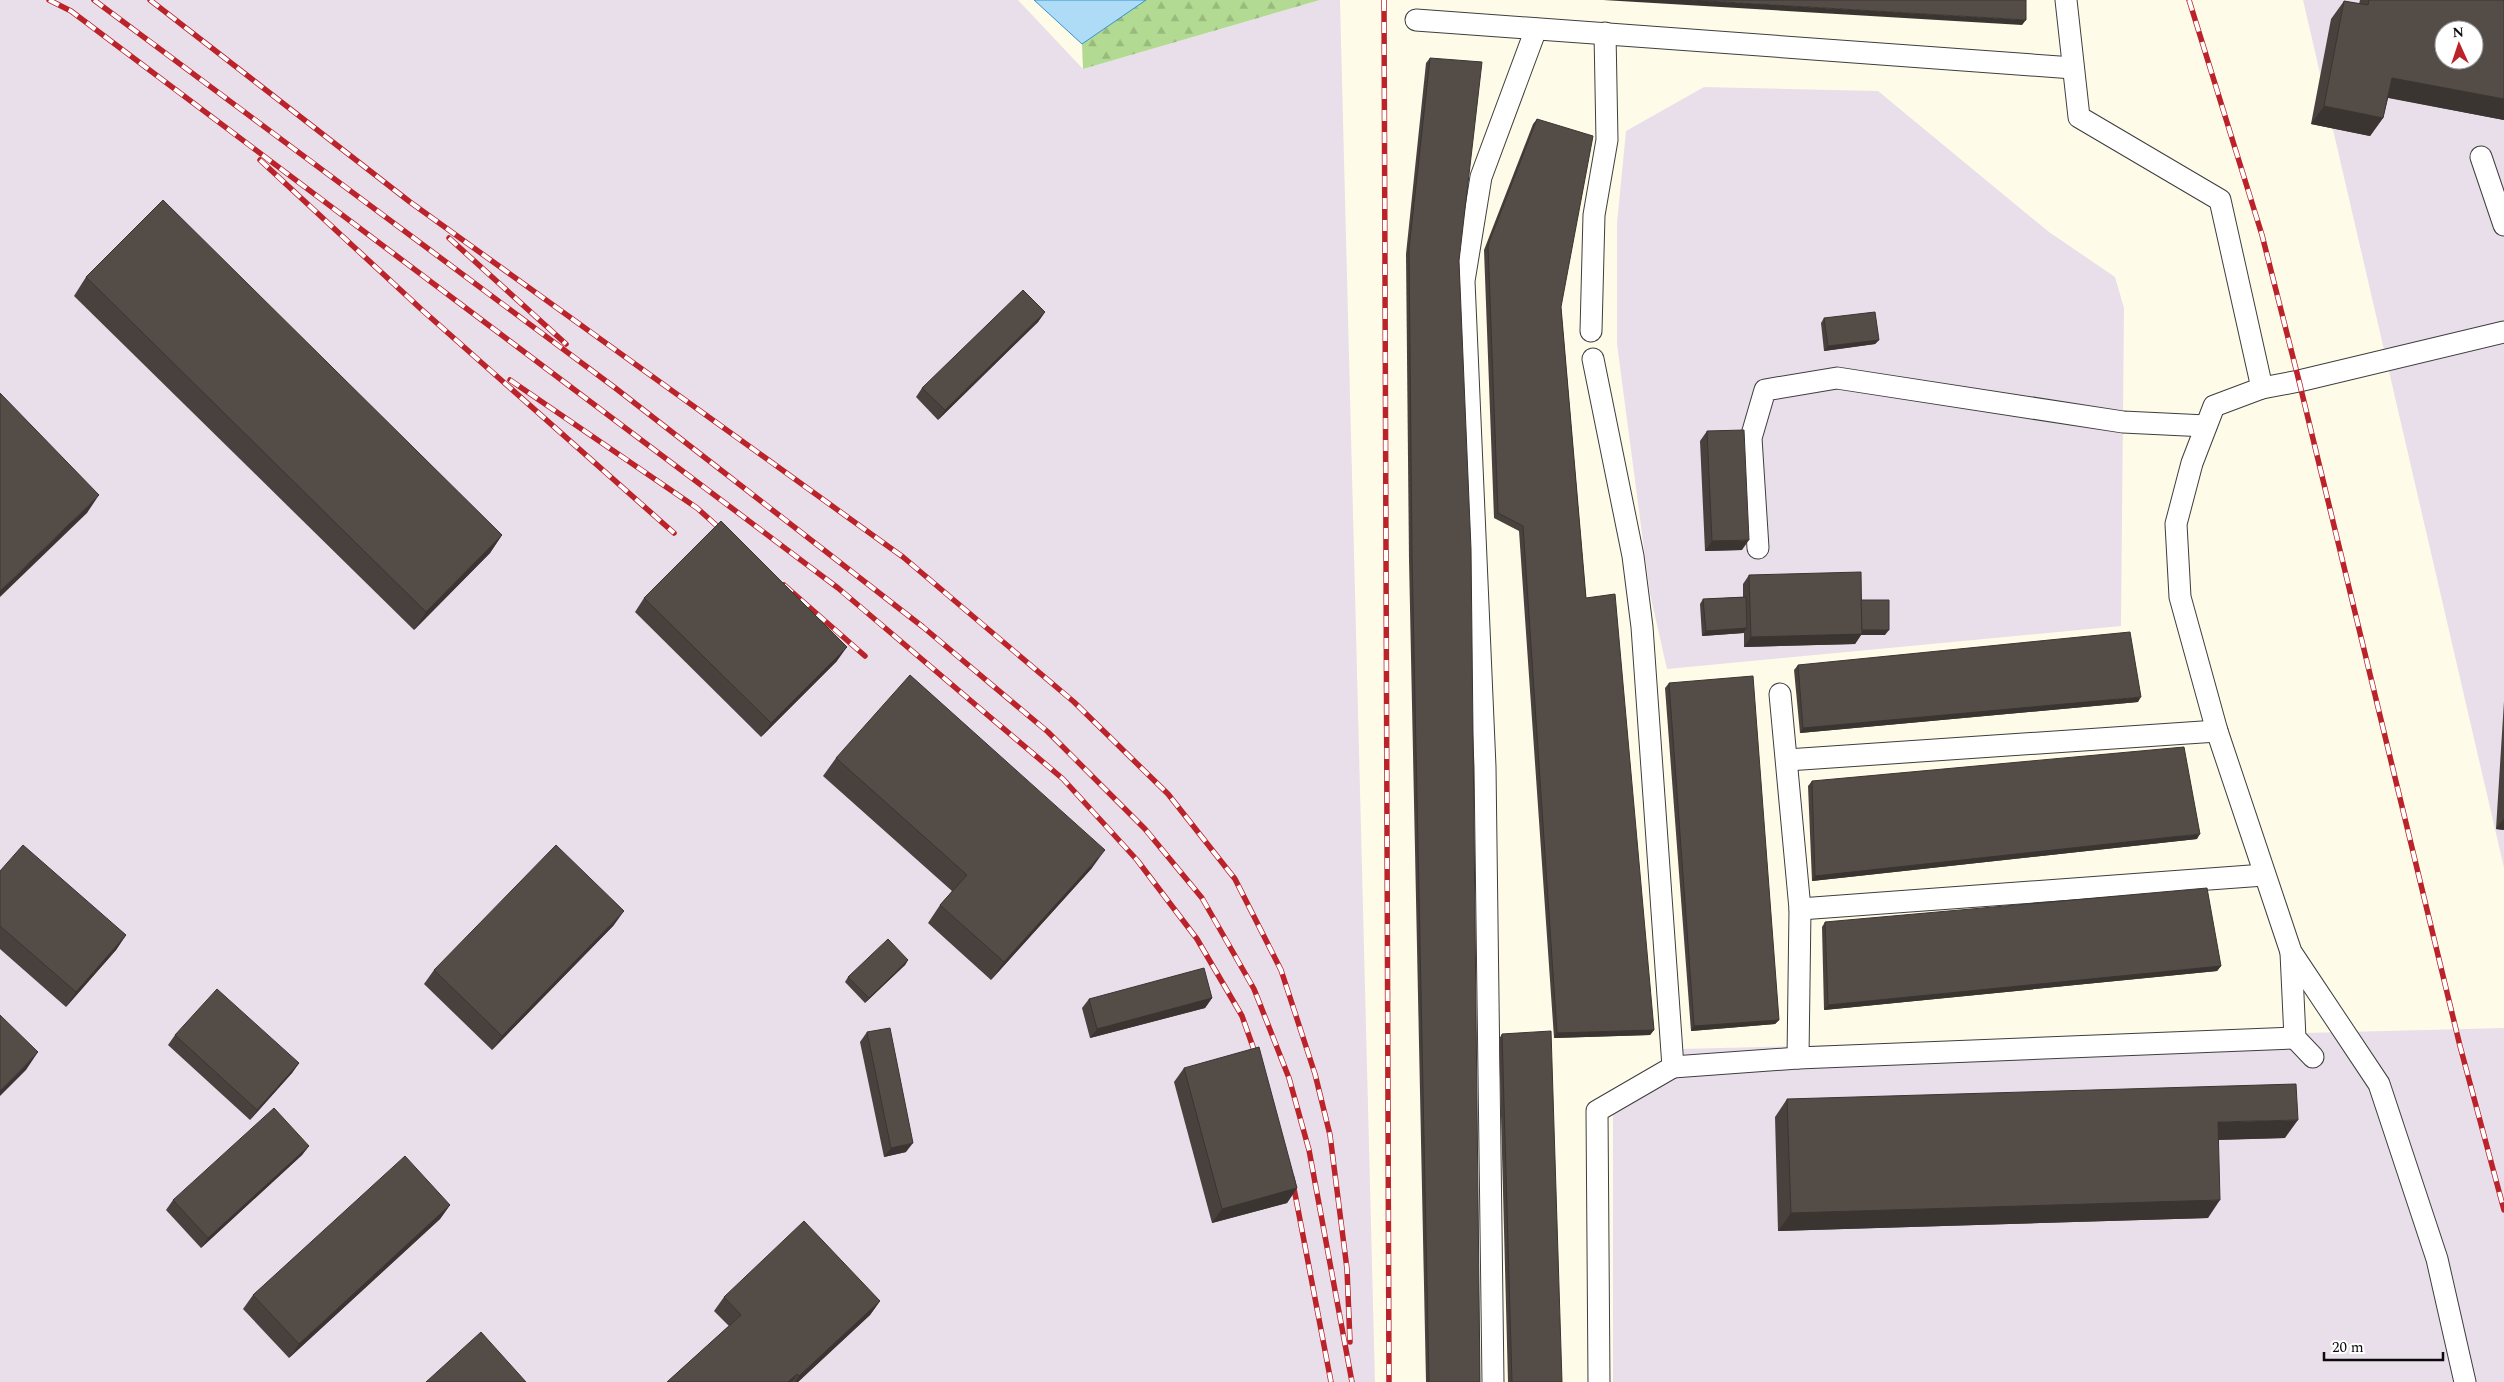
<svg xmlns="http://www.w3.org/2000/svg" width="2504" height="1382" font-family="Spectral,serif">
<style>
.industrial{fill:#e9dfea;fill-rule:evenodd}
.forest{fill:url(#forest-firs)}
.water{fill:#aedcf6;stroke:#3492ce}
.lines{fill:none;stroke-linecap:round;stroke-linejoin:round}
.lane-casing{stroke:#3e3e3e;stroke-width:23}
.lane{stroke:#fff;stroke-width:21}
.rail-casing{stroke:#bb232b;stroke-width:5.5}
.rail{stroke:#fff;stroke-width:4;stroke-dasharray:11;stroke-linecap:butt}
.wall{fill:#48413d}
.shaded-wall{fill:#3b3532}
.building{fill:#544c47;stroke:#3b3532;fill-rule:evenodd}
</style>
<defs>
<pattern id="forest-firs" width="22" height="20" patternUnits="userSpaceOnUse" patternTransform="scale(1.25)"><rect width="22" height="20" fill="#b3da93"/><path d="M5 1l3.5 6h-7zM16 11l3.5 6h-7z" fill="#99ba7d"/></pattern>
</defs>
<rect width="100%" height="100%" fill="#fffbe9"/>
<g class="industrial">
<path d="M0,0H1018L1083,69L1320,0H1340L1375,1382H0Z"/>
<path d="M2303,0H2504V868ZM2444,30H2474V60H2444Z"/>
<path d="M1704,87L1878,91L2049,232L2115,277L2124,308L2121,626L1667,669L1650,594L1617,344V223L1626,131Z"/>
<path d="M2504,1028V1382H1613V1105L1680,1049Z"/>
</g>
<path class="forest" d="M1136,0H1320L1083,69L1082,44Z"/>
<path class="water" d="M1034,0H1146L1082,44Z"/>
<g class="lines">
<defs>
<g id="lane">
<path d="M2066,0L2079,117L2220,200L2262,388"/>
<path d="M1416,20L2073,68"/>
<path d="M2481,157L2504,225"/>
<path d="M1591,331L1594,215L1607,140L1605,33"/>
<path d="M1593,359L1633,556L1642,627L1673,1067L1597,1111L1599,1382"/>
<path d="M1758,548L1751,438L1765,390L1837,378L2123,422L2206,426"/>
<path d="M1780,694L1800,909L1798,1058"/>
<path d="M1787,760L2217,731"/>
<path d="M1800,909L2264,875"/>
<path d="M2291,953L2295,1038L2313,1057"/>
<path d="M1673,1067L1798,1058L2295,1038"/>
<path d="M1493,1382L1485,767L1464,281L1481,177L1536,29"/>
<path d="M2465,1382L2437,1259L2379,1084L2291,952L2217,731L2180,597L2176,524L2192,463L2214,406L2262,388L2299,381L2504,332"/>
</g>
</defs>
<use href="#lane" class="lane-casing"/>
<use href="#lane" class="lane"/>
<defs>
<g id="rail">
<path d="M49,0L71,11L838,588L1063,779L1137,860L1197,939L1242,1016L1258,1061"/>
<path d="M94,0L614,387L923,627L1048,732L1145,829L1202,898L1254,989L1289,1078L1309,1150L1352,1382"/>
<path d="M150,0L410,202L903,557L1074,702L1168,794L1235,879L1281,970L1315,1074L1330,1135L1347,1269L1350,1342"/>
<path d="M1384,0L1389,1382"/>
<path d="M2189,0L2262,235L2299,381L2460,1046L2504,1210"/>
<path d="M260,160L421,309L674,533"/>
<path d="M449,238L566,344"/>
<path d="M510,380L697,508L727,535"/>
<path d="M784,585L865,656"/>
<path d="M1292,1178L1331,1382"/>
</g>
</defs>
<use href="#rail" class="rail-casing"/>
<use href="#rail" class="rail"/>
</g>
<g class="wall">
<path d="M2360,0H2504V120L2388,98L2383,118L2370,136L2311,124L2331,19L2344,1L2359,4Z"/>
<path d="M1430,58L1459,261L1480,1382H1426L1409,560L1406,254L1426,63Z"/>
<path d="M1537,119L1561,307L1586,598L1654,1030L1650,1035L1554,1038L1519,531L1494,518L1484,250L1533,124Z"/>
<path d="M86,277L502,535L490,553L414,630L74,296Z"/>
<path d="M1045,312L1038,322L938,420L916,397L922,388Z"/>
<path d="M1824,318L1879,340L1875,344L1824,351L1821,323Z"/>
<path d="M1707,431L1742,550L1705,551L1700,441Z"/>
<path d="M1749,575L1861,600L1885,635H1861L1855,644L1744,647V633L1702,636L1700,604L1703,599L1743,597V584Z"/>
<path d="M644,598L837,661L761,737L635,612Z"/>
<path d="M1798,665L2138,702L1800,733L1794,670Z"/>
<path d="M1669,683L1779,1020L1775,1024L1691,1031L1665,688Z"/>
<path d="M2504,701V830L2496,829Z"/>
<path d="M836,758L1092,868L991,980L928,923L940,905L952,891L823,776Z"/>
<path d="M1812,781L2197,839L1812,881L1808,786Z"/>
<path d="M0,871L126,935L116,950L66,1007L0,949Z"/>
<path d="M1825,922L2221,966L2217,971L1824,1010L1822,927Z"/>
<path d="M614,925L492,1050L424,984L434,970Z"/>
<path d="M908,960L905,965L865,1003L845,982L848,977Z"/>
<path d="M1212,998L1205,1008L1090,1038L1082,1008L1089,999Z"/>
<path d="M867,1032L906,1152L884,1157L860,1042Z"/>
<path d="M1502,1034L1562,1382H1508L1499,1039Z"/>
<path d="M175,1035L299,1063L292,1073L250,1120L168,1045Z"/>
<path d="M1184,1068L1297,1188L1287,1203L1212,1223L1174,1082Z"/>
<path d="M1787,1099L2285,1138L2219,1140L2208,1218L1778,1231L1775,1117Z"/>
<path d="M309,1146L302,1155L201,1248L166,1210L173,1200Z"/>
<path d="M450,1205L440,1219L289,1358L243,1309L253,1295Z"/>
<path d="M724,1297L880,1301L870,1315L798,1382H667L729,1326L714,1311Z"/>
</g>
<g class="shaded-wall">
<path d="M1603,0H1690L2026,20L2022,25Z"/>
<path d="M2392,78L2504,99V120L2380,96Z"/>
<path d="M2324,106L2383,118L2370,136L2311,124Z"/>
<path d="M1045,312L1038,322L938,420L945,410Z"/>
<path d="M1879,340L1875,344L1824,351L1828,346Z"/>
<path d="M99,495L87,513L0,597V591Z"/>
<path d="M502,535L490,553L414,630L426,612Z"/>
<path d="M1749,540L1742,550L1705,551L1712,541Z"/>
<path d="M1747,628L1743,633L1702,636L1706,631Z"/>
<path d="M1859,630H1889L1885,635H1861L1855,644L1744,647L1751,637Z"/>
<path d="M847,647L837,661L761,737L771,723Z"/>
<path d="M2141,697L2138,702L1800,733L1803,728Z"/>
<path d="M2504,818V830L2496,829Z"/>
<path d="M2200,834L2197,839L1812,881L1815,876Z"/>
<path d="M1105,850L1092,868L991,980L1004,962Z"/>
<path d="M624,911L614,925L492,1050L502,1036Z"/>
<path d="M126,935L116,950L66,1007L76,992Z"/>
<path d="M908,960L905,965L865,1003L869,998Z"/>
<path d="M2221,966L2217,971L1824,1010L1828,1005Z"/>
<path d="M1212,998L1205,1008L1090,1038L1097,1029Z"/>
<path d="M1779,1020L1775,1024L1691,1031L1694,1026Z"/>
<path d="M1654,1030L1650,1035L1554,1038L1557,1033Z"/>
<path d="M38,1052L26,1070L0,1096V1091Z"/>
<path d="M299,1063L292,1073L250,1120L257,1110Z"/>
<path d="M2298,1120L2285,1138L2205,1140L2218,1122Z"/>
<path d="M913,1143L906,1152L884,1157L891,1148Z"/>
<path d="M309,1146L302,1155L201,1248L208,1238Z"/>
<path d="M1297,1188L1287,1203L1212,1223L1222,1209Z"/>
<path d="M2220,1200L2208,1218L1778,1231L1791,1213Z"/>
<path d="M450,1205L440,1219L289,1358L299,1344Z"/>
<path d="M880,1301L870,1315L798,1382H795L799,1376Z"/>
<path d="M797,1374L792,1382H788Z"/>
</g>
<g class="building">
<path d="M1690,0H2026V20Z"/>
<path d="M2369,0H2504V99L2392,78L2383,118L2324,106L2344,1L2368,5ZM2444,30H2474V60H2444Z"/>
<path d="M1430,58L1482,62L1459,261L1471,549L1480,1382H1429L1412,555L1409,249Z"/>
<path d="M1537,119L1593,136L1561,307L1586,598L1615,594L1654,1030L1557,1033L1523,526L1498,513L1488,245Z"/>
<path d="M163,200L502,535L426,612L86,277Z"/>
<path d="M1023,290L1045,312L945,410L922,388Z"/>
<path d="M1875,312L1879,340L1828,346L1824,318Z"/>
<path d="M0,393L99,495L0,591Z"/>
<path d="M1744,430L1749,540L1712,541L1707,431Z"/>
<path d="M721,521L847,647L771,723L644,598Z"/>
<path d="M1861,572L1862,634L1751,637L1749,575Z"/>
<path d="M1746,597L1747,628L1706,631L1703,599Z"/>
<path d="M1861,600H1889V630H1862Z"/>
<path d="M2130,632L2141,697L1803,728L1798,665Z"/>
<path d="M910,675L1105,850L1004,962L940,905L967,875L836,758Z"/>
<path d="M1753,676L1779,1020L1694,1026L1669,683Z"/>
<path d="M2184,747L2200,834L1815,876L1812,781Z"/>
<path d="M23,845L126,935L76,992L0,926V871Z"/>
<path d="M556,845L624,911L502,1036L434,970Z"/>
<path d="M2207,888L2221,966L1828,1005L1825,922Z"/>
<path d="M888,939L908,960L869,998L848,977Z"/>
<path d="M1204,968L1212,998L1097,1029L1089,999Z"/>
<path d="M217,989L299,1063L257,1110L175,1035Z"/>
<path d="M0,1015L38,1052L0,1091Z"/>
<path d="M890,1028L913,1143L891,1148L867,1032Z"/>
<path d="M1551,1031L1562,1382H1512L1502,1034Z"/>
<path d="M1259,1047L1297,1188L1222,1209L1184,1068Z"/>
<path d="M2296,1084L2298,1120L2218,1122L2220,1200L1791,1213L1787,1099Z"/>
<path d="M274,1108L309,1146L208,1238L173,1200Z"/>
<path d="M405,1156L450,1205L299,1344L253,1295Z"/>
<path d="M804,1221L880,1301L799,1376L797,1374L788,1382H667L741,1315L724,1297Z"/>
<path d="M481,1332L526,1382H426Z"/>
</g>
<g transform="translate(2459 45) rotate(357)"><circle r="24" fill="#ffffff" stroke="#9d9d9d"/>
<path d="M0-4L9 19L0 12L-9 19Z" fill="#bb232b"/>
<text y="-8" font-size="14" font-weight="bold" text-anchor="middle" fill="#0b0b0b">N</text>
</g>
<path d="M2324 1352v8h119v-8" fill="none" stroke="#0b0b0b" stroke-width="2.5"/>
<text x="2332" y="1352" font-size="15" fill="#0b0b0b" stroke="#ffffff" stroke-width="4" paint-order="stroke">20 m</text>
</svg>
